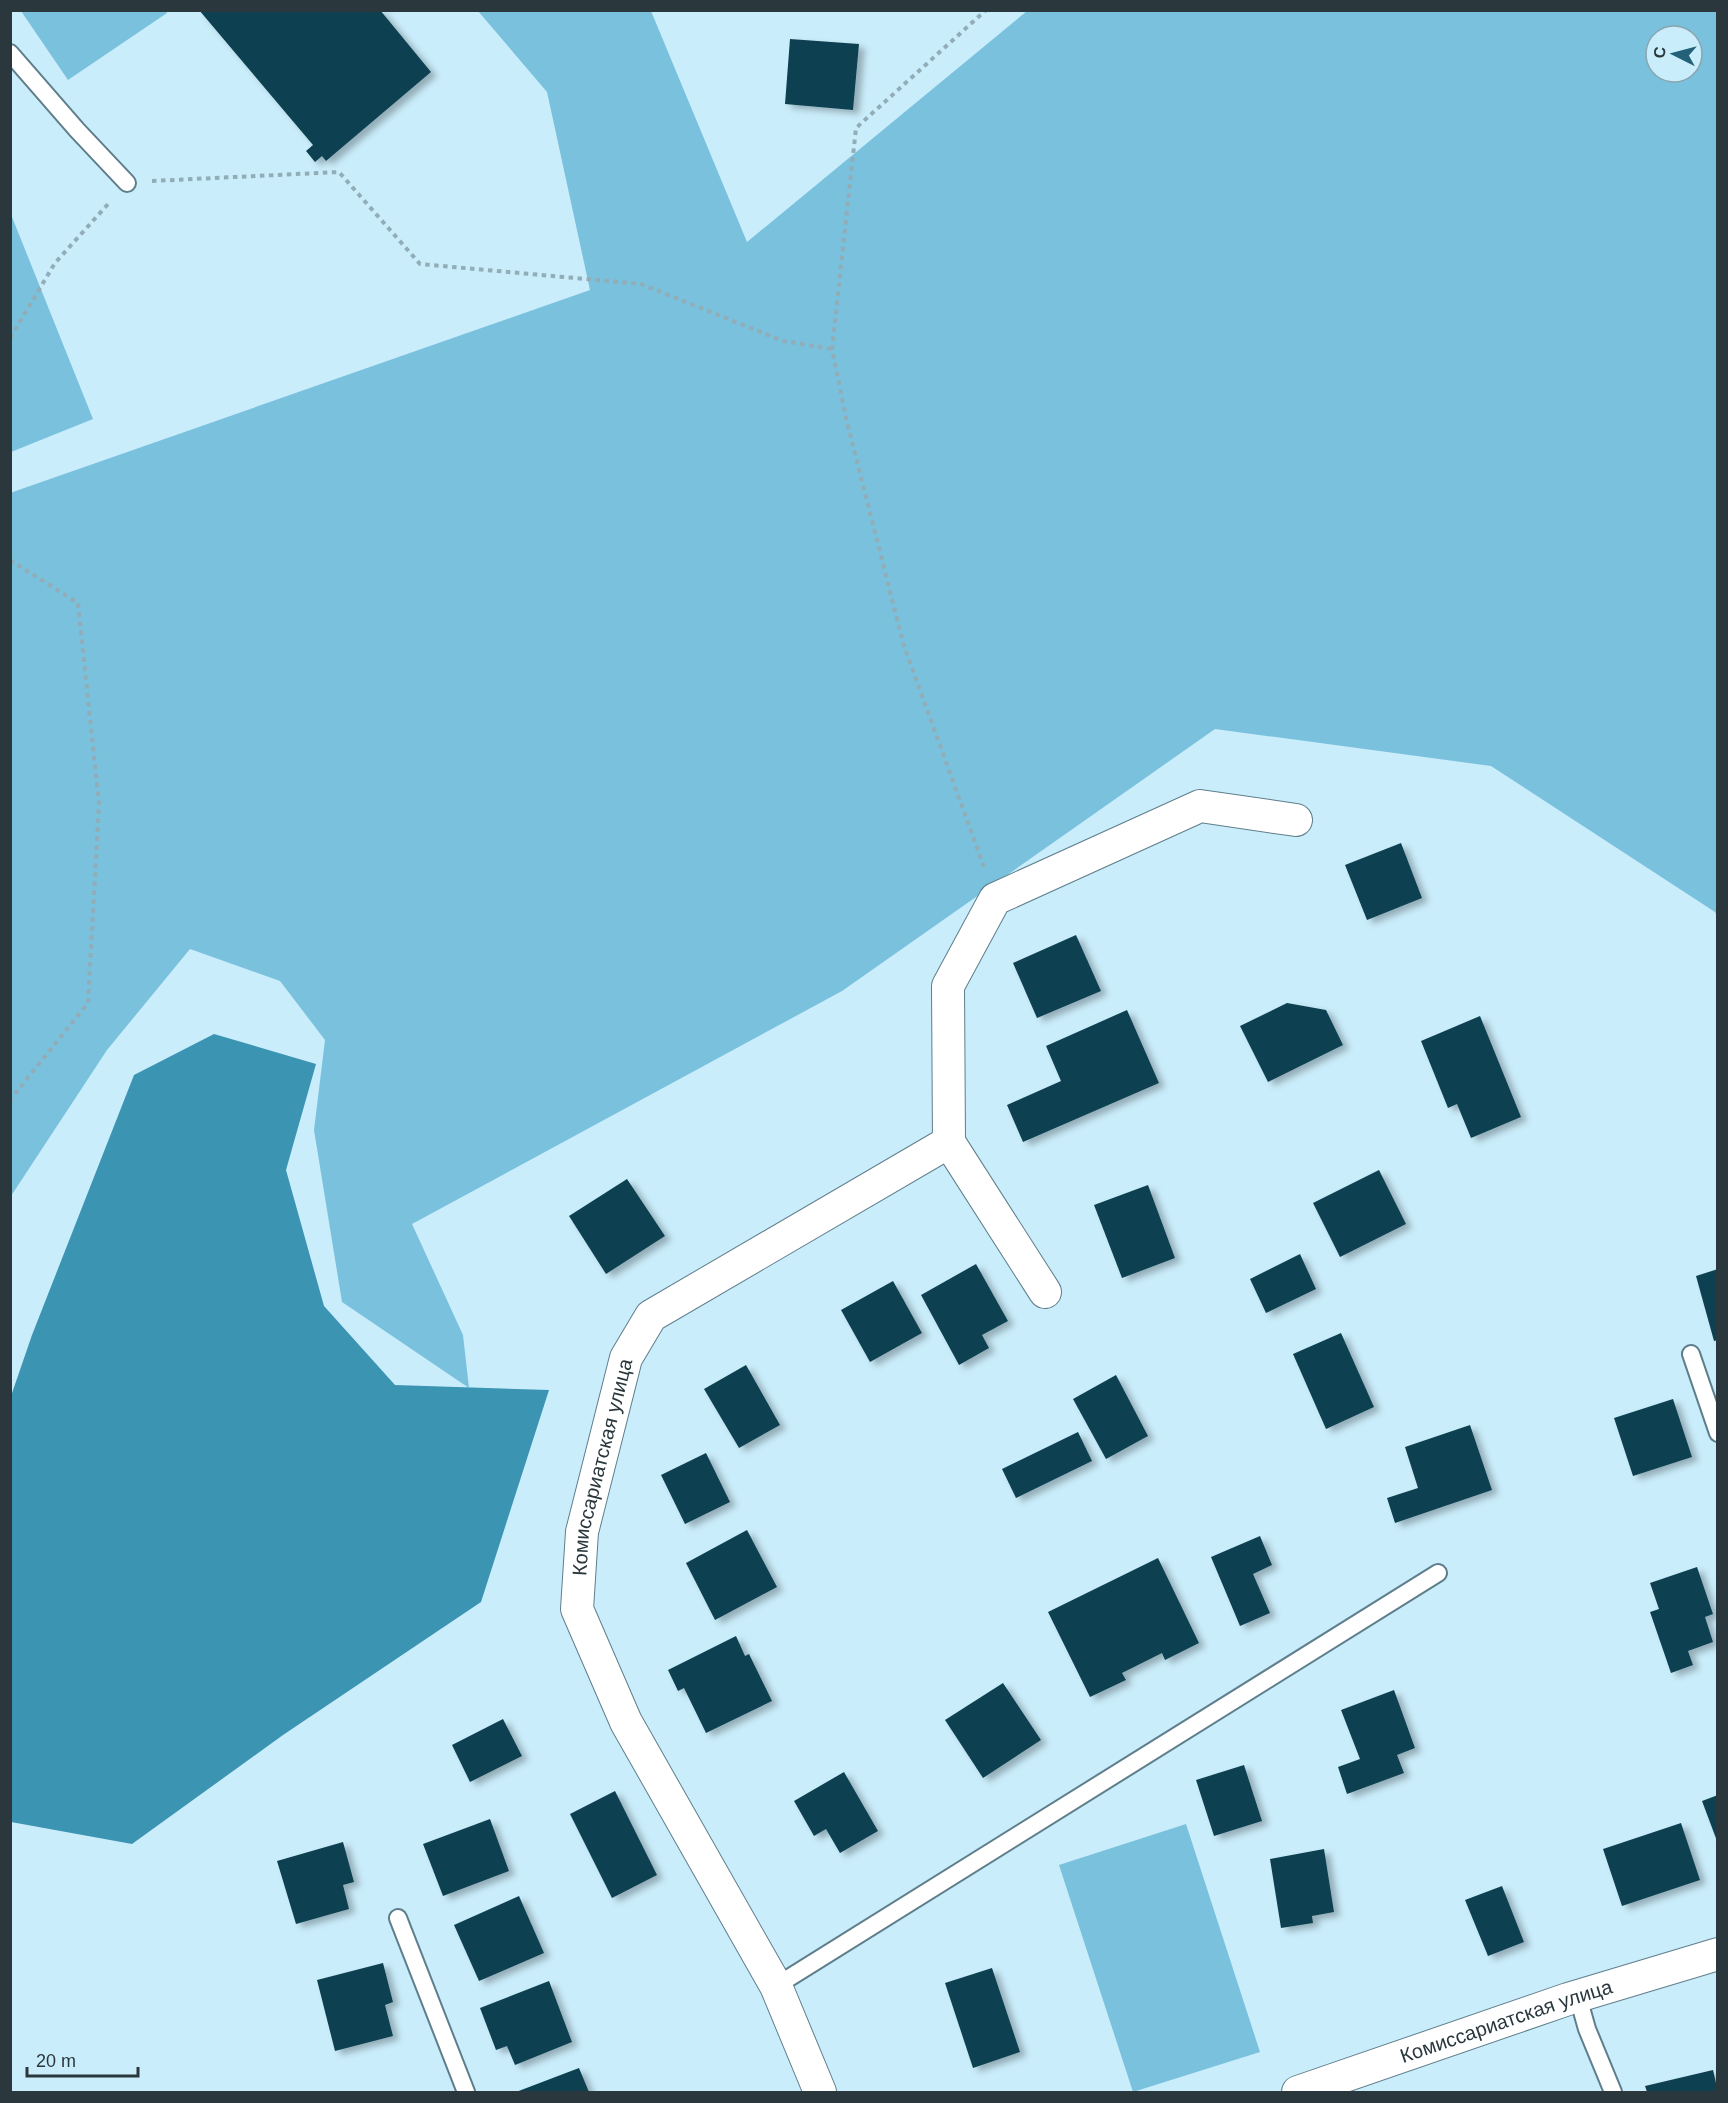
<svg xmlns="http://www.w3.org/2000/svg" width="1728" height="2103" font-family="Helvetica,sans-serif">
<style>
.green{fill:#7ac1dd;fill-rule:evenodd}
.water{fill:#3c94b3}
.building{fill:#114051;filter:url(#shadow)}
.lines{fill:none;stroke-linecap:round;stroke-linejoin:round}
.lane-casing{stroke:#5f7e8b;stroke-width:20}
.street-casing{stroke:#5f7e8b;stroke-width:34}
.path{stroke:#91adb7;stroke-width:4;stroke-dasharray:4.5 4.5;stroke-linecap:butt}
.lane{stroke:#fff;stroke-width:16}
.street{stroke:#fff;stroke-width:32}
.labels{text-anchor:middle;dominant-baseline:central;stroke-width:6;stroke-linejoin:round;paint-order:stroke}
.street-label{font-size:20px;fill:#2a383d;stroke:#caedfb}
</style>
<defs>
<filter id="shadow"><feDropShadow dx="6" dy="4" stdDeviation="3" flood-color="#0004"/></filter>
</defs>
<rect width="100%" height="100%" fill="#caedfb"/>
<g class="green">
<path d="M166,11L167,13L68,80L21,11Z"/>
<path d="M478,11H651L747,242L1027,11H1717V916L1715,912L1491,766L1215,729L842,991L412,1224L463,1335L469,1388L342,1302L314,1130L325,1040L280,981L190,949L107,1050L11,1196L10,493L590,290L547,92ZM1656,36H1692V72H1656Z"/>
<path d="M10,212L93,419L11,452H10Z"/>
<path d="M1186,1824L1260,2052L1133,2092L1059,1865Z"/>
</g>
<path class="water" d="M214,1034L316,1064L286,1170L324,1306L395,1385L549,1390L481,1602L283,1735L132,1844L11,1822V1396L32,1335L134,1075Z"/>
<g class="building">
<path d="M199,10H380L431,72L326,161L322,156L315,162L306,151L313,145Z"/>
<path d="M790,39L859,44L853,110L785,104Z"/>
<path d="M1401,843L1422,898L1367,920L1345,865Z"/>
<path d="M1076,935L1101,991L1037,1018L1013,963Z"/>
<path d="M1287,1003L1326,1010L1343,1045L1268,1082L1240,1026Z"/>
<path d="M1127,1010L1159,1083L1023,1142L1007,1105L1061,1081L1046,1046Z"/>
<path d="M1480,1016L1521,1117L1471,1138L1457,1104L1448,1108L1421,1041Z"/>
<path d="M1379,1170L1406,1224L1340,1257L1313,1203Z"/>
<path d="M627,1179L665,1236L606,1274L569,1216Z"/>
<path d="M1148,1185L1175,1258L1122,1278L1094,1205Z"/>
<path d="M1300,1254L1316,1289L1266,1313L1250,1279Z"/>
<path d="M976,1264L1008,1321L982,1335L989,1348L959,1365L921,1295Z"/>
<path d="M1718,1269V1340L1714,1341L1696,1276Z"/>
<path d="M893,1281L922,1333L870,1362L841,1310Z"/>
<path d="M1341,1333L1374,1407L1326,1429L1293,1354Z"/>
<path d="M746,1365L780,1425L739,1448L704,1389Z"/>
<path d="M1116,1375L1148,1436L1106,1459L1073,1399Z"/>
<path d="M1673,1399L1692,1457L1633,1476L1614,1418Z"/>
<path d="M1470,1425L1492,1490L1395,1523L1387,1498L1418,1488L1405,1447Z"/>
<path d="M1078,1432L1092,1461L1016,1498L1002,1469Z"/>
<path d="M706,1453L730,1502L685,1524L661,1475Z"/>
<path d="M747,1530L777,1587L715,1620L686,1563Z"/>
<path d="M1260,1536L1272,1565L1253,1574L1270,1613L1240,1626L1211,1557Z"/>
<path d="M1158,1558L1199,1643L1165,1660L1162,1653L1122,1673L1126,1680L1090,1697L1048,1612Z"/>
<path d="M1697,1567L1713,1614L1705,1617L1713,1642L1688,1651L1693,1665L1671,1673L1650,1612L1659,1609L1650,1583Z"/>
<path d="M736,1636L745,1656L749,1654L772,1701L706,1733L684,1688L678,1691L668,1670Z"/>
<path d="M1003,1683L1041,1740L983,1778L945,1720Z"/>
<path d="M1394,1690L1415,1748L1397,1755L1404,1773L1347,1794L1338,1767L1360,1759L1341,1710Z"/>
<path d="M503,1719L522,1756L470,1782L452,1745Z"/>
<path d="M1244,1765L1262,1821L1214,1836L1196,1780Z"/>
<path d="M844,1772L878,1831L840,1853L826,1829L814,1836L794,1801Z"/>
<path d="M615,1791L657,1875L612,1898L570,1814Z"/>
<path d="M1718,1795V1841H1717L1702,1801Z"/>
<path d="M490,1819L509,1871L443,1896L423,1844Z"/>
<path d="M1681,1823L1700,1880L1622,1906L1603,1849Z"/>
<path d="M343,1842L354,1882L343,1885L349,1909L296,1924L277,1861Z"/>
<path d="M1324,1849L1334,1912L1312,1916L1313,1923L1281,1928L1270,1859Z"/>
<path d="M1502,1886L1524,1942L1488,1956L1465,1900Z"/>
<path d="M519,1896L544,1953L479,1981L454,1925Z"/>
<path d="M383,1963L393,2002L385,2005L393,2036L335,2051L317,1980Z"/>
<path d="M992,1968L1020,2052L973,2068L945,1983Z"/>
<path d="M549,1981L572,2042L515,2065L507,2046L496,2050L480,2008Z"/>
<path d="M579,2068L589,2092H516Z"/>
<path d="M1713,2070L1718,2092H1647L1645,2086Z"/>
</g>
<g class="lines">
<defs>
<g id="lane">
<path d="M10,53L77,130L127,183"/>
<path d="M1691,1354L1718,1433"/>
<path d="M398,1918L466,2092"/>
<path d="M776,1986L1438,1573"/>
<path d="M1578,1997L1587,2029L1613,2092"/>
</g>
<g id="street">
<path d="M949,1142L948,986L995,899L1200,806L1296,820"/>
<path id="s1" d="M820,2092L776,1986L626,1722L577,1609L582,1532L626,1358L651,1316L949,1142L1045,1292"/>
<path id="s2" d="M1298,2092L1568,1999L1718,1954"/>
</g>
</defs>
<use href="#lane" class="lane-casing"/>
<use href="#street" class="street-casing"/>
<g class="path">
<path d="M152,181L339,172L420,264L641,284L783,341L832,349"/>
<path d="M10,338L55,263L109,203"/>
<path d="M10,560L78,603L99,804L88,1003L10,1100"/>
<path d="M984,867L903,643L846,418L832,349L856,128L986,10"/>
</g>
<use href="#lane" class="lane"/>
<use href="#street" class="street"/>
</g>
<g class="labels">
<g class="street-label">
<text stroke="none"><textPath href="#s1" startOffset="686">Комиссариатская улица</textPath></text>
<text stroke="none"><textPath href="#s2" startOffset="220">Комиссариатская улица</textPath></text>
</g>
</g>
<rect width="1728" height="2103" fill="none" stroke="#2a383d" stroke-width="24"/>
<g transform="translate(1674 54) rotate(276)"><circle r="28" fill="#caedfb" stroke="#8aa5af" stroke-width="1.5"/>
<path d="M0-4.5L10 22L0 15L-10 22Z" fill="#226177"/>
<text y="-9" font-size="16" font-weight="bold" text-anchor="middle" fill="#2a383d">С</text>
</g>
<path d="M27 2067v9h111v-9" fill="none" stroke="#2a383d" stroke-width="3"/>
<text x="36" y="2067" font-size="18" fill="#2a383d" stroke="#caedfb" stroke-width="4.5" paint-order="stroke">20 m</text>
</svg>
